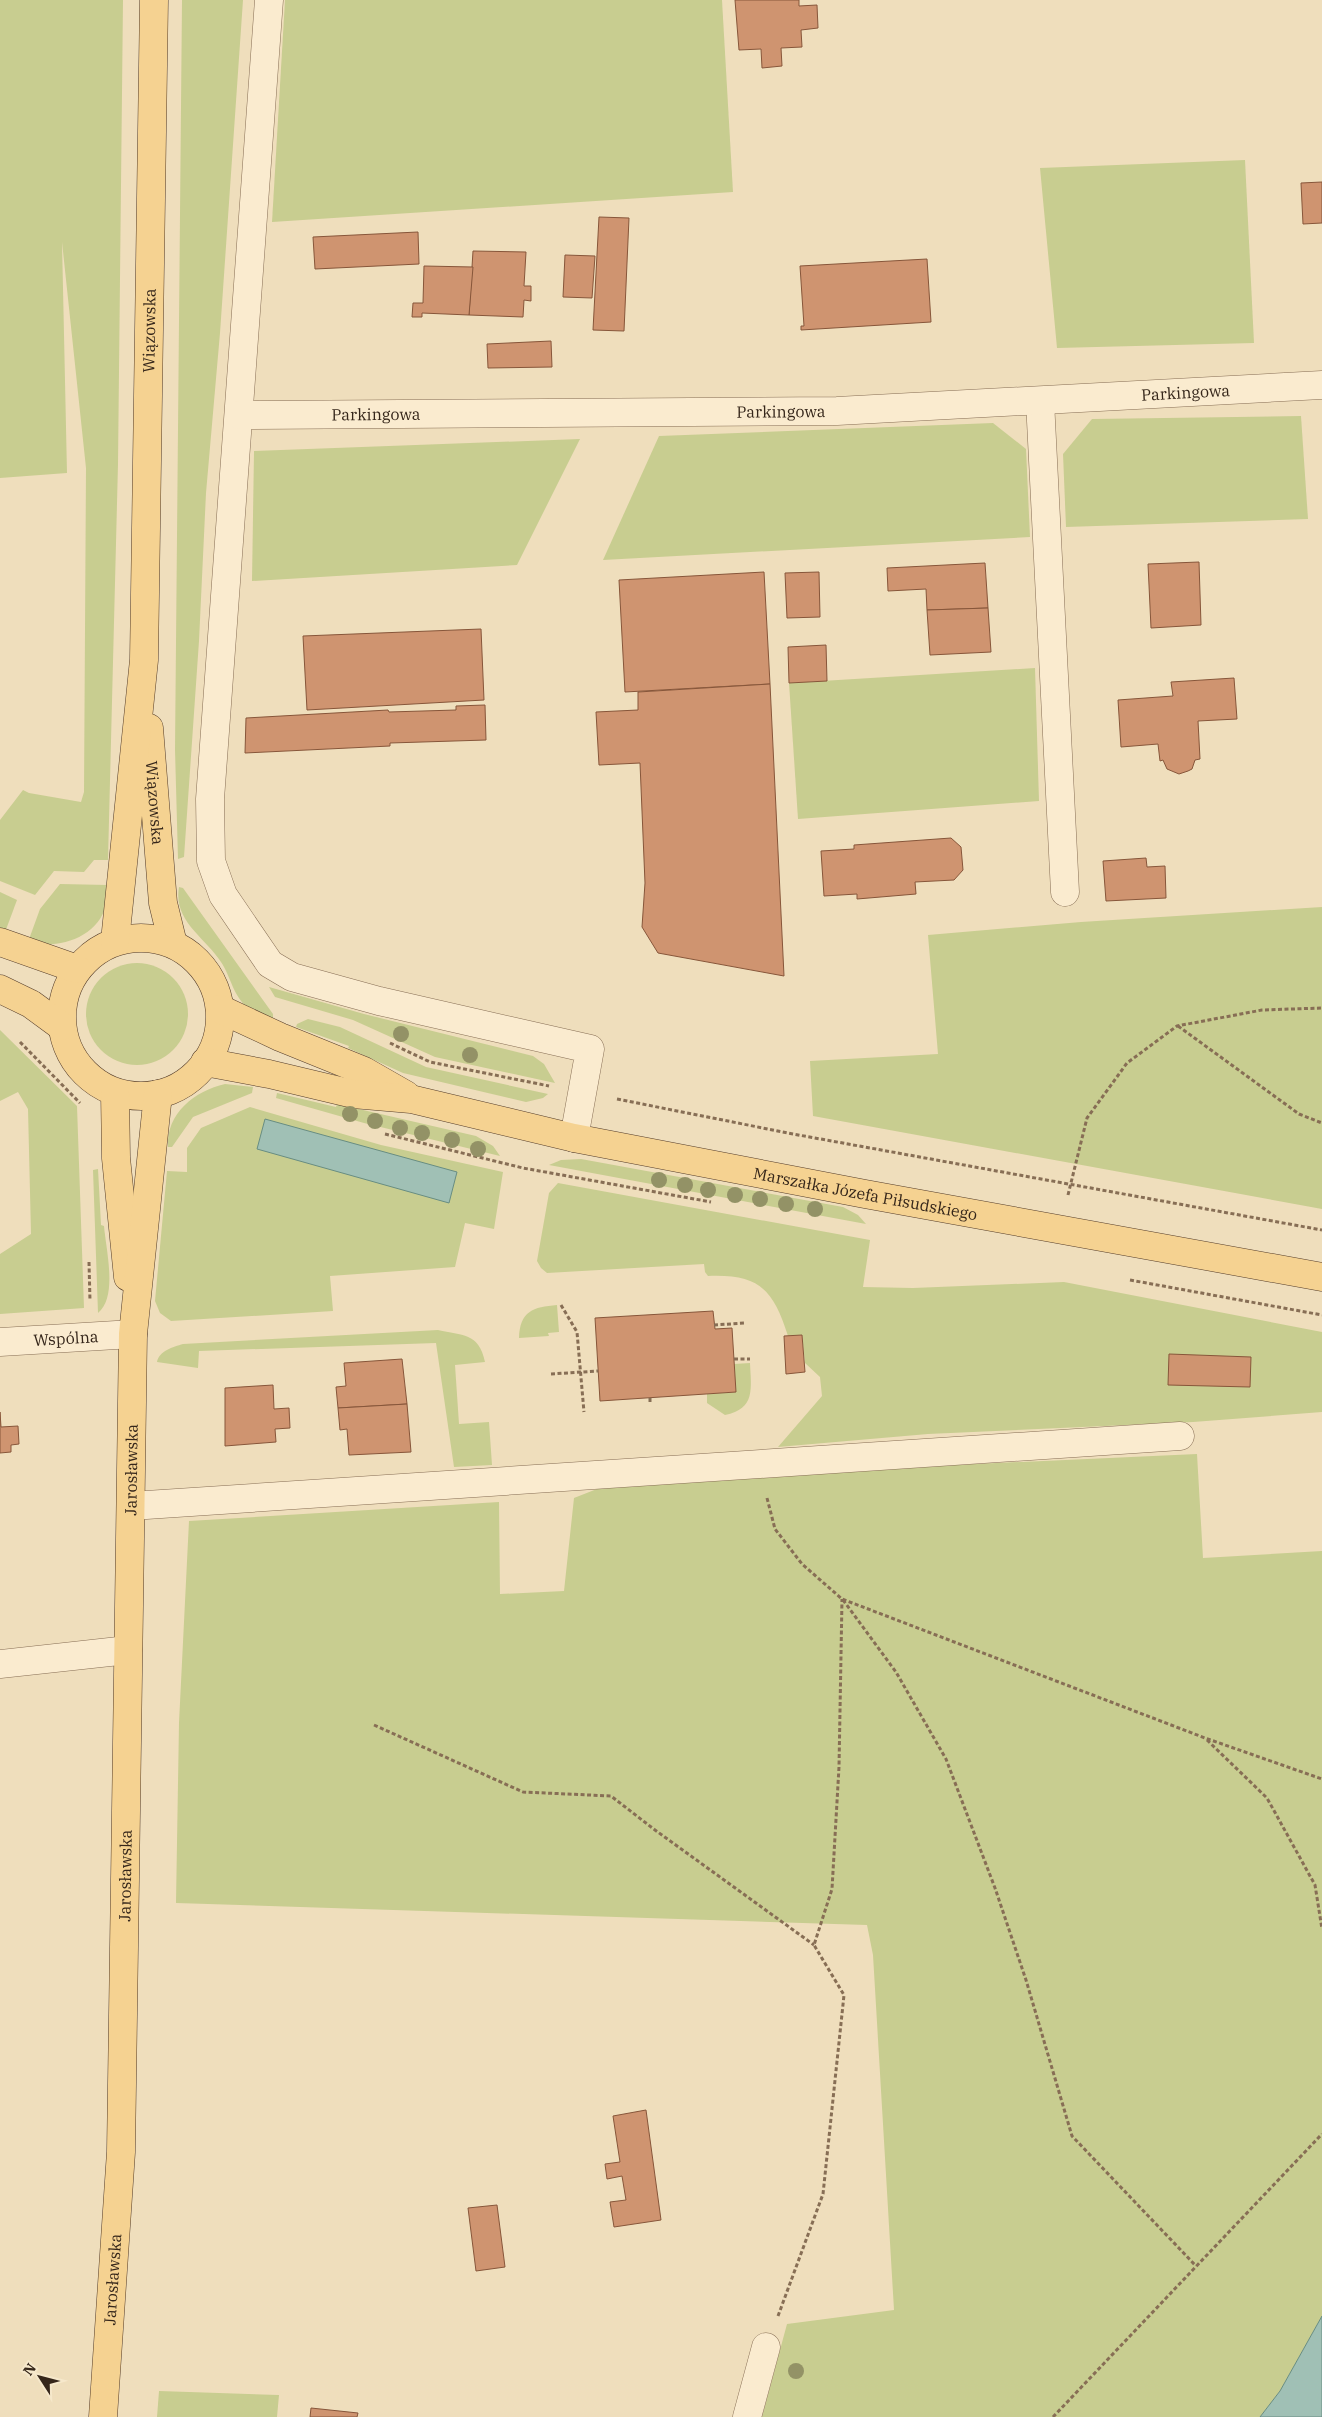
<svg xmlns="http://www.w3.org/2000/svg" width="1322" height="2417" font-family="'IBM Plex Serif',serif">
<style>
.green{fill:#c8cd90}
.water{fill:#a0c0b5;stroke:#688d82}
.building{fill:#cf9470;stroke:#87563a}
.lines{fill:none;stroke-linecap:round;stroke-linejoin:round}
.minor-casing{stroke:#876e55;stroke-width:29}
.major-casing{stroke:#543c2a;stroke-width:29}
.path{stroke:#876e55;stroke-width:3;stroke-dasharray:4 2.5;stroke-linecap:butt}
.minor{stroke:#faebcf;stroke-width:28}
.major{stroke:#f5d291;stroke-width:28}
.tree{fill:#939266}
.labels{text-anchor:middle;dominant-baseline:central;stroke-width:4.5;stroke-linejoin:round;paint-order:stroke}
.street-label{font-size:16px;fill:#35261a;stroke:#f6e8cb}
</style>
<rect width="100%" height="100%" fill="#efdebc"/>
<g class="green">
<path d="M0,0H123L118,464L108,860H94L84,872L54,871L35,895L0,881V820L23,790L29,793L81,802L84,792L86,468L62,242L67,473L0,478Z"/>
<path d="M182,0H243L220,333L206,493L199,641L184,857L178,859L175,750Z"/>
<path d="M285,0H722L733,192L272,222Z"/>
<path d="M1245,160L1254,343L1057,348L1040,168Z"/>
<path d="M1301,416L1308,519L1066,527L1063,454L1092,419Z"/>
<path d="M993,423L1026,449L1030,537L603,560L659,436Z"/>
<path d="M580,439L517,565L252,581L254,451Z"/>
<path d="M1035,668L1039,801L798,819L789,683Z"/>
<path d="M60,884L108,885C107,891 108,899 106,905C98,938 57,950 28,942L40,909Z"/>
<path d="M179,887L183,888L273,1014V1019C265,1016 255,1013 248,1008C233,996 231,977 221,962C205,937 173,921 179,887Z"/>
<path d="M0,892L17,900L4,935L0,933Z"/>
<path d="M1322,907V1209L813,1116L810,1061L938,1054L928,935L1081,922Z"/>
<circle cx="137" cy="1014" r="51"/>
<path d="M269,987L364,1014L533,1056L544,1064L555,1083L435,1057L353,1020L275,997Z"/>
<path d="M308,1019L340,1027L426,1067L548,1094L543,1098L526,1102L403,1073L348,1048L349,1046L296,1027L297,1024Z"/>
<path d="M0,1030L77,1106L84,1308L0,1314V1254L31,1234L28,1109L18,1092L0,1101Z"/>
<path d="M225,1084L253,1087L252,1093L193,1117L172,1147H168C166,1113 195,1091 225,1084Z"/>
<path d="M277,1093L336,1107L337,1104L476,1136L493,1146L500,1156L364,1123L276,1098Z"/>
<path d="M250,1107L381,1145L503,1172L494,1229L465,1223L455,1267L330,1276L333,1311L171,1321L160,1313L155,1301L167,1171L187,1172V1148L201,1128Z"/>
<path d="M581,1159L843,1207L858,1215L866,1224L549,1165L561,1160Z"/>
<path d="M98,1169L101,1225L104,1226C106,1250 118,1297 98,1313L93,1170Z"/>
<path d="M558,1183L870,1240L863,1287L913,1288L1064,1282L1322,1332V1412L1193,1422L928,1434L778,1447L822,1396L820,1377L805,1363L802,1335L788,1336C773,1289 759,1274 708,1276L705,1272L704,1264L547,1273L541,1268L537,1261L549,1193Z"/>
<path d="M557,1305L559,1332L548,1333L549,1336L519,1338C520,1311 533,1307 557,1305Z"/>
<path d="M438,1330C462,1336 479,1332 485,1362L455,1365L459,1424L489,1422L492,1465L454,1467L436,1343L199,1351L198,1368L157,1362C159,1351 173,1347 183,1344Z"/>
<path d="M750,1363C751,1388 756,1409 725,1415L707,1403V1394L735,1392L734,1364Z"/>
<path d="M1197,1454L1203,1558L1322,1551V2316L1280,2391L1260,2417H762L787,2324L894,2310L873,1955L867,1925L176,1903L179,1723L189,1521L499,1502L500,1594L564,1591L574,1498L602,1487L909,1467Z"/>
<path d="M159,2391L279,2395L277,2417H157Z"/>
</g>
<g class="water">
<path d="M265,1119L457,1172L449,1203L257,1149Z"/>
<path d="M1322,2316V2417H1260L1280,2391Z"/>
</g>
<g class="building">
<path d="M735,0H799V6L817,5L818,28L801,30L802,47L781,48L782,66L762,68L761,49L739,50Z"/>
<path d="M1322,182V223L1303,224L1301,183Z"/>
<path d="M599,217L629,218L624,331L593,330Z"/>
<path d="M418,232L419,264L315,269L313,237Z"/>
<path d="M473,251L526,252L524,286H531V301L524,300L523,317L469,315Z"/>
<path d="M565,255L595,256L592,298L563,297Z"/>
<path d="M927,259L931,322L801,330V326H804L800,266Z"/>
<path d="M424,266L473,267L469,315L422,313V317H412L413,303H423Z"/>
<path d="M551,341L552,367L488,368L487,344Z"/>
<path d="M1199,562L1201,625L1151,628L1148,564Z"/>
<path d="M985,563L988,608L927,610L926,589L888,591L887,568Z"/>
<path d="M764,572L770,684L625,692L619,580Z"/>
<path d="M819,572L820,617L787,618L785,573Z"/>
<path d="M988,608L991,652L930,655L927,610Z"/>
<path d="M481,629L484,700L307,710L303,636Z"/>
<path d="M826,645L827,681L789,683L788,647Z"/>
<path d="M1234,678L1237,719L1198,721L1200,759L1195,760L1192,769L1188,771L1179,774L1167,769L1163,760L1160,761L1158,744L1121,747L1118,700L1173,696L1171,682Z"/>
<path d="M770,684L784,976L658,953L642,927L645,883L640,763L599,765L596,712L638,710V692Z"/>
<path d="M485,705L486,740L390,743V746L245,753L246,718L388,710L389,712L456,710V706Z"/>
<path d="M951,838L961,847L963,870L954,880L915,882L916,894L857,899V894L824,896L821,851L854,849V845Z"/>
<path d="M1146,858L1147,867L1165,866L1166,898L1106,901L1103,861Z"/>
<path d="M713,1311L715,1329L732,1328L736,1392L600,1401L595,1318Z"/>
<path d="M802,1335L805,1372L786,1374L784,1336Z"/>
<path d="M1169,1354L1251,1357L1250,1387L1168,1385Z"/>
<path d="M402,1359L407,1404L338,1408L336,1387L346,1386L344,1363Z"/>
<path d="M273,1385L274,1409L289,1408L290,1428L275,1429L276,1442L225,1446V1388Z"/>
<path d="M407,1404L411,1452L349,1455L347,1429L340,1430L338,1408Z"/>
<path d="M0,1412L1,1427L18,1426L19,1444L11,1445V1452L0,1453Z"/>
<path d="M646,2110L661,2220L614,2227L610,2202L626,2200L622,2176L607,2179L605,2164L620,2162L613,2116Z"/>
<path d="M497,2205L505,2267L476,2271L468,2208Z"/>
<path d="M311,2408L358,2413L357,2417H310Z"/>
</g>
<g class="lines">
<defs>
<g id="minor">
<path d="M269,0L210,799L211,861L223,895L270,964L292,977L379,1001L590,1049L574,1138"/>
<path d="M1040,401L1065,892"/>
<path id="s1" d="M240,415L837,411L1322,385"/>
<path id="s2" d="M0,1342L133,1334"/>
<path d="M131,1506L1180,1436"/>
<path d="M0,1664L128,1650"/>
<path d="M747,2417L766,2347"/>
</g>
<g id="major">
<path id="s3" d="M149,728L163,903L173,944"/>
<circle cx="141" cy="1017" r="79"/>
<path id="s4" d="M115,941L144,660L154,0"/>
<path d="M0,942L77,969"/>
<path d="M0,989L31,1004L61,1026"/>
<path d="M220,1009L280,1037L364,1071L406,1095"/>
<path id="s5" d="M205,1062L269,1074L353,1094L411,1099L574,1138L865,1194L1322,1277"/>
<path d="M115,1093L116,1158L128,1277"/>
<path id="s6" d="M103,2417L121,2152L133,1334L158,1094"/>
</g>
</defs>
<use href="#minor" class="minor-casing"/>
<use href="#major" class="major-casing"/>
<g class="path">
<path d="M1178,1026L1299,1114L1322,1123"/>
<path d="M20,1042L80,1103"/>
<path d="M390,1043L430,1062L549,1086"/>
<path d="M617,1099L793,1134L1322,1230"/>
<path d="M385,1134L523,1168L711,1202"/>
<path d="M1068,1195L1087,1118L1127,1063L1177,1026L1262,1010L1322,1008"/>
<path d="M89,1262L90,1301"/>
<path d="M1130,1280L1322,1315"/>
<path d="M561,1305L577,1332L584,1412"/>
<path d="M714,1325L745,1323"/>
<path d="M734,1359H750"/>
<path d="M551,1374L598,1371"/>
<path d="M650,1398V1404"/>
<path d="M767,1498L775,1529L802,1564L842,1599L1205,1738L1322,1779"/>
<path d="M843,1600L896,1672L946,1759L995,1888L1026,1980L1072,2136L1196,2266"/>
<path d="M374,1725L523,1792L611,1796L655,1830L814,1945"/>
<path d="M1207,1740L1267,1798L1315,1885L1322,1929"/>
<path d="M778,2316L823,2194L844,1995L814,1945L832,1889L839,1767L842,1599"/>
<path d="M1053,2417L1322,2134"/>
</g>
<use href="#minor" class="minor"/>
<use href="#major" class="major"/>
</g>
<g class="tree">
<circle cx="401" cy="1034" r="8"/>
<circle cx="470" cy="1055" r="8"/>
<circle cx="350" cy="1114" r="8"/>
<circle cx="375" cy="1121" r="8"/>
<circle cx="400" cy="1128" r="8"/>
<circle cx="422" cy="1133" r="8"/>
<circle cx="452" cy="1140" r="8"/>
<circle cx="478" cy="1149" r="8"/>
<circle cx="659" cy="1180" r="8"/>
<circle cx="685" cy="1185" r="8"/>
<circle cx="708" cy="1190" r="8"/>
<circle cx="735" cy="1195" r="8"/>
<circle cx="760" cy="1199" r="8"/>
<circle cx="786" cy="1204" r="8"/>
<circle cx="815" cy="1209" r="8"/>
<circle cx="796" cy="2371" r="8"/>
</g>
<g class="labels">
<g class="street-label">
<text stroke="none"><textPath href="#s4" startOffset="612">Wiązowska</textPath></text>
<text stroke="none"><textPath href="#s1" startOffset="946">Parkingowa</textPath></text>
<text stroke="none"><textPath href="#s1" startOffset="541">Parkingowa</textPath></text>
<text stroke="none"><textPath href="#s1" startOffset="136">Parkingowa</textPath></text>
<text stroke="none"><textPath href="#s3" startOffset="75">Wiązowska</textPath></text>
<text stroke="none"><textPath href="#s5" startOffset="674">Marszałka Józefa Piłsudskiego</textPath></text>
<text stroke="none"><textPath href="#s2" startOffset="66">Wspólna</textPath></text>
<text stroke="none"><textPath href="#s6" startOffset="948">Jarosławska</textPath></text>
<text stroke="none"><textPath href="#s6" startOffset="542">Jarosławska</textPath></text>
<text stroke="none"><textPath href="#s6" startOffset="138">Jarosławska</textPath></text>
</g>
</g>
<g transform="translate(40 2377) rotate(306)" stroke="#f6e8cb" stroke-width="4" paint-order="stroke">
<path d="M0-4L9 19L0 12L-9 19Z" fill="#35261a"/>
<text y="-8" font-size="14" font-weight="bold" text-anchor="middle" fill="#35261a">N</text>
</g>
</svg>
